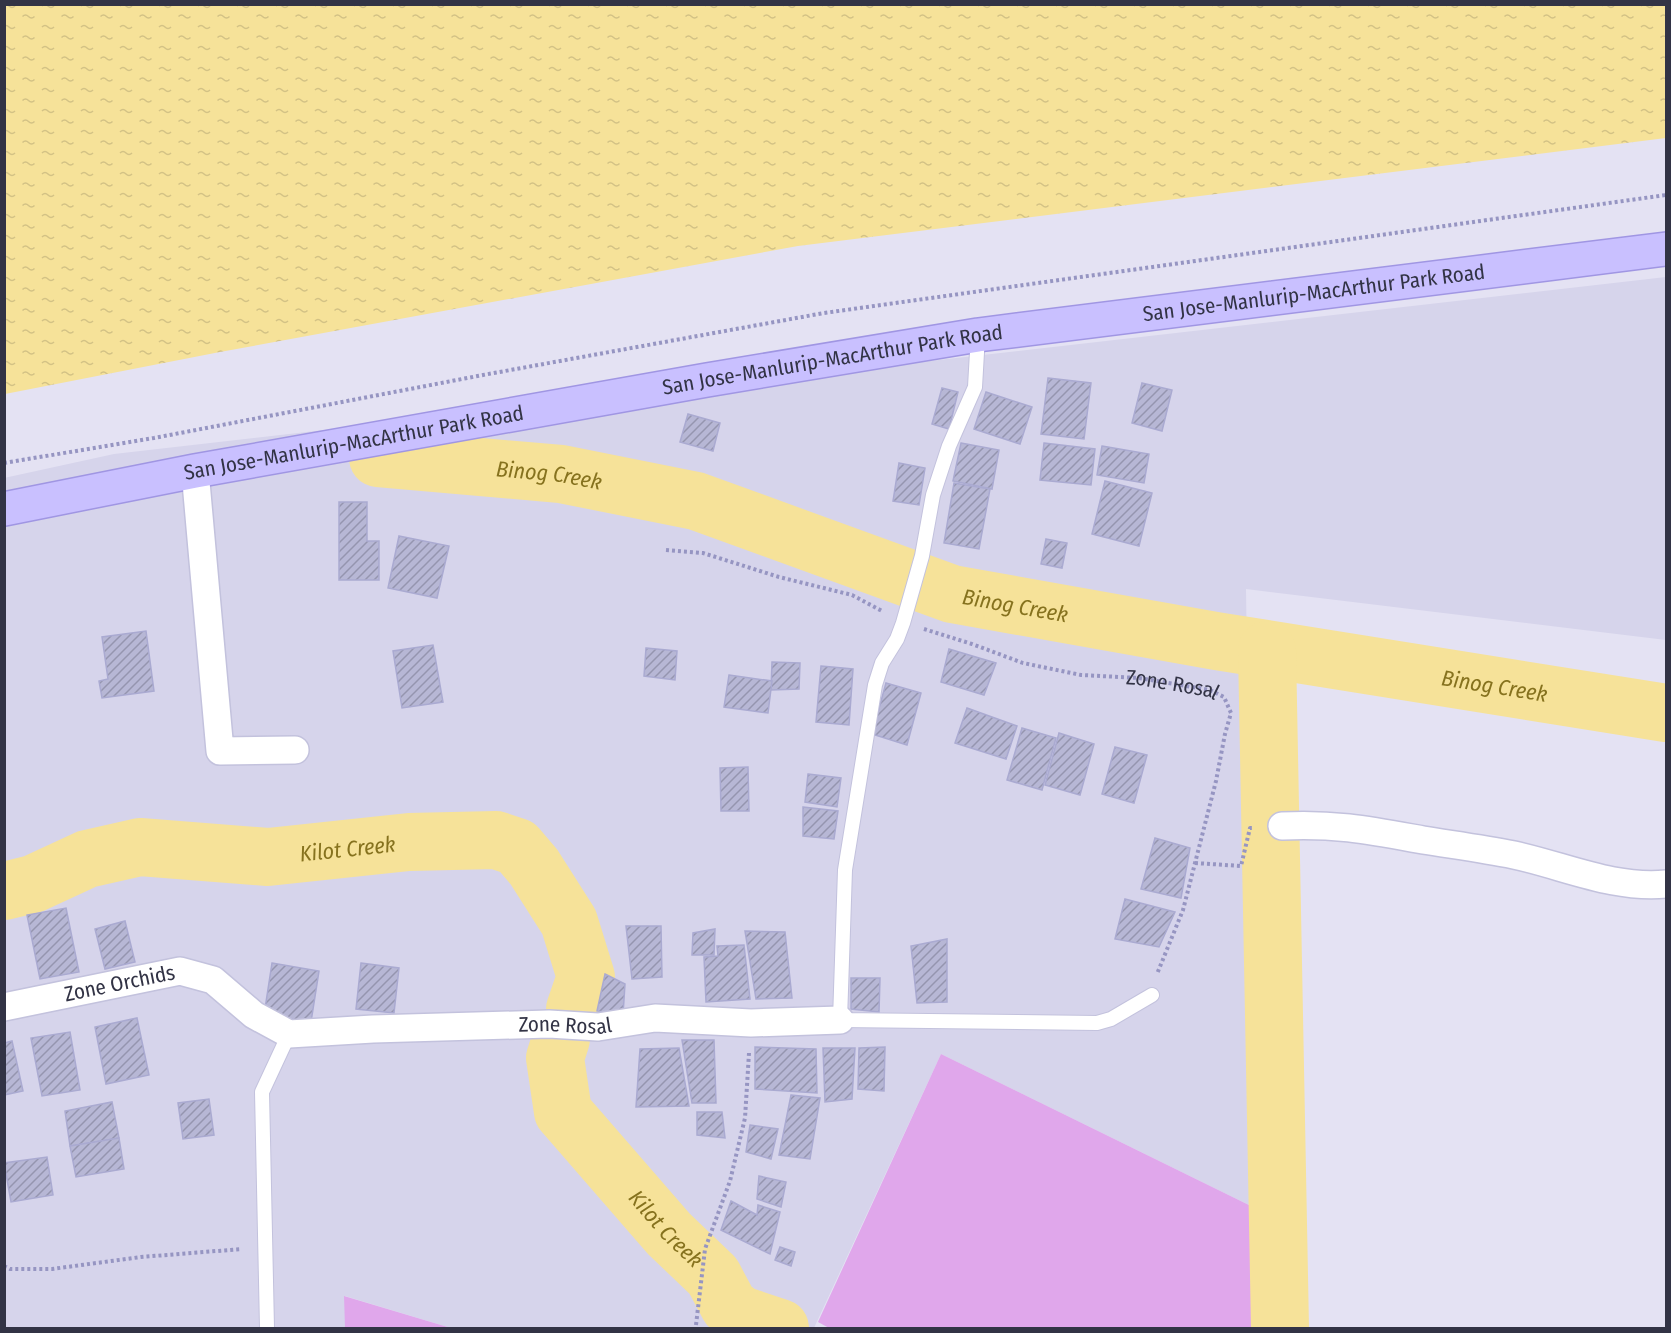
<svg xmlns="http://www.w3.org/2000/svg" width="1671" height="1333" font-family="'Fira Sans Condensed',sans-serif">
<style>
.residential{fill:#d6d4eb}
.green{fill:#e0a7eb}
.water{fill:url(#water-ripples)}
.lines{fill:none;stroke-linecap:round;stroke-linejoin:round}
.river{stroke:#f6e299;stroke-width:58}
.building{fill:url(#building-hatch);stroke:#aaaad1;stroke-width:1.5}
.service-casing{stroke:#c3c2dd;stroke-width:16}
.minor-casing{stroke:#c3c2dd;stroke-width:30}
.secondary-casing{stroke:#a096e3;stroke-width:36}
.path{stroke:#9695c2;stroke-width:4;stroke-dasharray:3 3;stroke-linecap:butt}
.service{stroke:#fff;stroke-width:14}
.minor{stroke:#fff;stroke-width:27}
.secondary{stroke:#c9c0ff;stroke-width:33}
.labels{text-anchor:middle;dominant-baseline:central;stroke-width:4.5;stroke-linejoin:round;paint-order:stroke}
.street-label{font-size:21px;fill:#323345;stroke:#fff}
.water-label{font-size:22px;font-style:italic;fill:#86721e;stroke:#fff}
</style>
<defs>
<pattern id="water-ripples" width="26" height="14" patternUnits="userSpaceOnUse" patternTransform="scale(1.5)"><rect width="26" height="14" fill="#f6e299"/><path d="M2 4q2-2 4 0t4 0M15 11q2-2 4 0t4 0" fill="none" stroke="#d3c285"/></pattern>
<pattern id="building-hatch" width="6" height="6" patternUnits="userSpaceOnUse" patternTransform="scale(1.5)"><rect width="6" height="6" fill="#b7b7d5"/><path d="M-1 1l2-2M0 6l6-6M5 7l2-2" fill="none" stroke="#9595af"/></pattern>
</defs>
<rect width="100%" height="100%" fill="#e4e2f3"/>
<path class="residential" d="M1666,277V640L1246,589L1255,1208L941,1054L814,1328H451L345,1296V1328H5L4,478L114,454Z"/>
<g class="green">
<path d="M941,1054L1255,1208L1253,1328H829L818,1322Z"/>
<path d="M344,1296L451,1328H345Z"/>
</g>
<path class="water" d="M5,4L1666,5V138L798,246L220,352L5,394Z"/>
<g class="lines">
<g class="river">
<path id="s1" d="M378,458L561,474L696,501L952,594L1216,641L1666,713"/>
<path d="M1267,650L1280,1328"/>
<path id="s2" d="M4,891L33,884L87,859L140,847L268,857L409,842L496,840L517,847L534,867L569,922L586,977L575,1009"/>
<path id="s3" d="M561,1039L555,1058L563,1112L669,1234L713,1276L729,1306L741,1315L780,1328"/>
</g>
</g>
<g class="building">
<path d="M1048,378L1091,383L1084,439L1041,434Z"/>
<path d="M1142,383L1172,390L1162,431L1132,423Z"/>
<path d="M942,388L958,392L949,429L932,424Z"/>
<path d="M986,392L1032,407L1020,444L974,429Z"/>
<path d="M688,414L720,423L713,451L680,442Z"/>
<path d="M961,443L999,450L992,489L953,481Z"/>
<path d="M1044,443L1095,449L1091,485L1040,480Z"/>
<path d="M1102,446L1149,454L1144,483L1097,475Z"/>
<path d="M899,463L925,468L919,505L893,501Z"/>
<path d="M1105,481L1152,493L1139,546L1092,534Z"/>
<path d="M954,483L990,489L979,549L944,543Z"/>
<path d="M339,502H367V541H379V580H339Z"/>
<path d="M399,536L449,546L437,598L388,588Z"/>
<path d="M1046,539L1067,543L1062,568L1041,564Z"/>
<path d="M146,631L154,691L102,698L99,681L108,679L102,637Z"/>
<path d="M433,645L443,702L402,708L393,651Z"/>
<path d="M646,648L677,651L675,680L644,676Z"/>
<path d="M949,649L996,663L984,695L941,682Z"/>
<path d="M772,662L800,663L799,689L771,690Z"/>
<path d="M821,666L853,669L849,725L816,722Z"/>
<path d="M729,675L772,681L768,713L724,707Z"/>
<path d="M886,683L921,693L907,745L872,734Z"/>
<path d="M967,708L1017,726L1006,759L955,743Z"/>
<path d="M1022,728L1056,738L1042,790L1007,780Z"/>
<path d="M1059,733L1094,744L1080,795L1045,785Z"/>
<path d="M1115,747L1147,755L1134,803L1102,794Z"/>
<path d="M748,767L749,811H721L720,768Z"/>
<path d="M808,774L841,778L837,807L805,802Z"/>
<path d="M803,807L838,811L834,839L803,836Z"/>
<path d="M1155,838L1190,848L1181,898L1141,889Z"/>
<path d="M1125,899L1175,912L1159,947L1115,939Z"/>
<path d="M66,908L79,972L40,979L27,915Z"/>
<path d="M125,921L135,962L105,969L95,929Z"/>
<path d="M626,926H661L662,977L632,979Z"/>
<path d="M715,929L714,955H692L693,933Z"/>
<path d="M745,931L785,932L792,998L756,999Z"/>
<path d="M947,939V1002L917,1003L911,946Z"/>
<path d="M744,945L750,999L706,1002L704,957L718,956L717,946Z"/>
<path d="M272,963L319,971L311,1022L264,1015Z"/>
<path d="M361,963L399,968L394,1013L356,1009Z"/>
<path d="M605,974L625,984L623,1015L597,1011Z"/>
<path d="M851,978H880L879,1012L851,1009Z"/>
<path d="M137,1018L149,1075L106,1084L95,1027Z"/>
<path d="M70,1032L80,1090L42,1096L31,1038Z"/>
<path d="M682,1040H714L716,1103H692Z"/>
<path d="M12,1041L23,1091L4,1095V1043Z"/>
<path d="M755,1047L816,1049L817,1093L755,1089Z"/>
<path d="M885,1047L884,1091L858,1089L859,1048Z"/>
<path d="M679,1048L689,1106L636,1107L640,1049Z"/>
<path d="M823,1048H855L852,1099L825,1102Z"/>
<path d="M791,1095L820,1098L810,1159L779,1155Z"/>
<path d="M209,1099L214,1135L183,1139L178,1103Z"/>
<path d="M112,1102L119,1138L70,1146L65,1111Z"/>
<path d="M697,1112H722L725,1138L697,1135Z"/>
<path d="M750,1125L778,1129L771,1159L746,1152Z"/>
<path d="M119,1138L124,1169L76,1177L70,1146Z"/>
<path d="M47,1157L53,1195L11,1202L4,1163Z"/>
<path d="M759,1176L786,1182L781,1207L757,1199Z"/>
<path d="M731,1201L757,1215L758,1205L780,1212L770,1254L721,1230Z"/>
<path d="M780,1247L795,1252L791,1266L775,1260Z"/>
</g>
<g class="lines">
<defs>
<g id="service">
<path d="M978,335L975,387L949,446L933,495L922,556L903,623L897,639L882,663L875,685L845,870L840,1020L1097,1023L1111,1019L1152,995"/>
<path d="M267,1328L262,1092L289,1034"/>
</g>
<g id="minor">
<path d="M195,471L220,751L295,750"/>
<path d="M1282,826C1334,823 1373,831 1423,840C1454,845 1484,849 1514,855C1565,866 1613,889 1666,884"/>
<path id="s5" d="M4,1007L180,971L213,980L254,1015L289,1034L373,1029L549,1024L598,1027L655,1018L751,1023L840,1020"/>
</g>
<g id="secondary">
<path id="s6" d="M4,509L195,471L707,380L978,335L1666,249"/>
</g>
</defs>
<use href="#service" class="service-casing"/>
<use href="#minor" class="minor-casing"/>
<use href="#secondary" class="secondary-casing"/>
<g class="path">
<path d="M4,463L154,438L483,375L824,313L1666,195"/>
<path d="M666,550L703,553L779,577L852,595L882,611"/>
<path id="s4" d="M924,629L972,644L1023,663L1081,675L1139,678L1210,690L1224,697L1231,713L1225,734L1216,781L1183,910L1157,974"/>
<path d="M1195,863L1241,866L1250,828H1252"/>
<path d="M4,1266L10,1269H52L141,1257L242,1249"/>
<path d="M696,1325L705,1249L730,1181L745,1118L749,1053"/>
</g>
<use href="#service" class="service"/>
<use href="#minor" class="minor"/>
<use href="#secondary" class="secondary"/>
</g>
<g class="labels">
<g class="street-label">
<text stroke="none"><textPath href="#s6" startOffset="1328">San Jose-Manlurip-MacArthur Park Road</textPath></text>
<text stroke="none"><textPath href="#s6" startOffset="842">San Jose-Manlurip-MacArthur Park Road</textPath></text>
<text stroke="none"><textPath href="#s6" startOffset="356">San Jose-Manlurip-MacArthur Park Road</textPath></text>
<text stroke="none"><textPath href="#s4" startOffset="256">Zone Rosal</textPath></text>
<text stroke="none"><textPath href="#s5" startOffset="118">Zone Orchids</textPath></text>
<text stroke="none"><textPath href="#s5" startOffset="584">Zone Rosal</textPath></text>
</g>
<g class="water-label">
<text stroke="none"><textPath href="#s1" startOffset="172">Binog Creek</textPath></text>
<text stroke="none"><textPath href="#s1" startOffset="658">Binog Creek</textPath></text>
<text stroke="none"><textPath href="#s1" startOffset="1144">Binog Creek</textPath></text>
<text stroke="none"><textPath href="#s2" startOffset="352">Kilot Creek</textPath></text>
<text stroke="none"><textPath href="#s3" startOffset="230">Kilot Creek</textPath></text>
</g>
</g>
<rect width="1671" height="1333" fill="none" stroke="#323345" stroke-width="12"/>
</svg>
